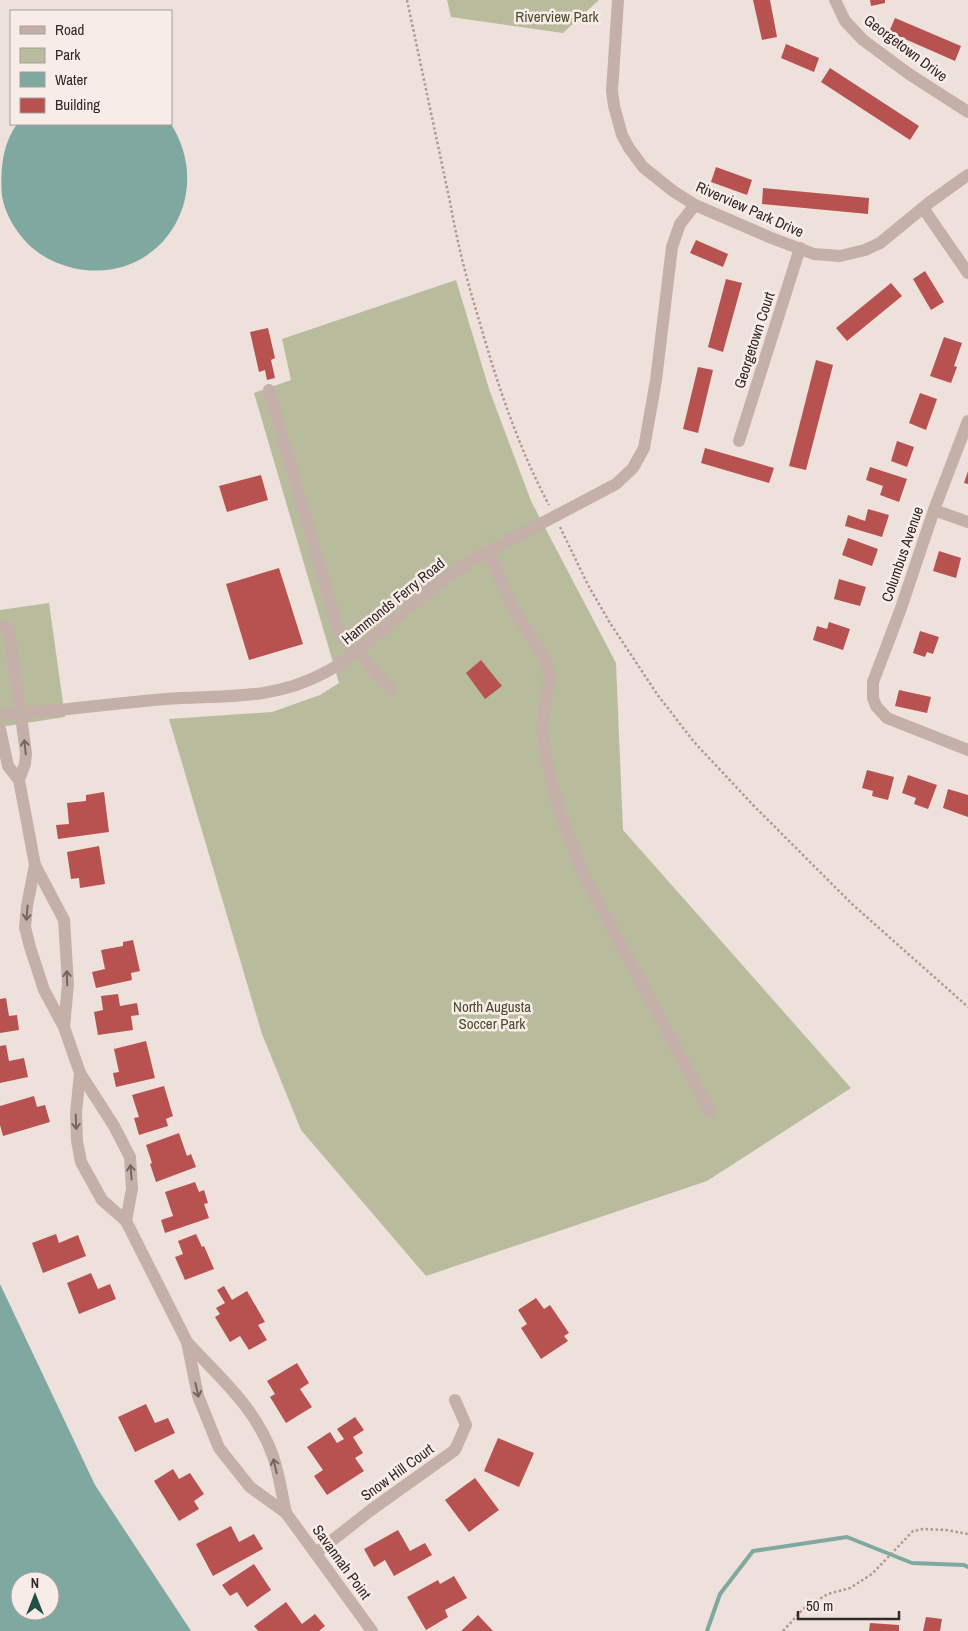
<svg xmlns="http://www.w3.org/2000/svg" width="968" height="1631" font-family="'Archivo Narrow',sans-serif">
<style>
.green{fill:#b8bc9d}
.water{fill:#7ea8a0;fill-rule:evenodd}
.lines{fill:none;stroke-linecap:round;stroke-linejoin:round}
.stream{stroke:#7ea8a0;stroke-width:4}
.building{fill:#b75250}
.path{stroke:#b19993;stroke-width:2.5;stroke-dasharray:2.5 2.5;stroke-linecap:butt}
.minor{stroke:#c5afa9;stroke-width:12}
.oneway{stroke:#756562}
.labels{text-anchor:middle;dominant-baseline:central;stroke-width:5;stroke-linejoin:round;paint-order:stroke}
.park-label{font-size:15px;fill:#4a4e2e;stroke:#f7ece7}
.street-label{font-size:15px;fill:#332928;stroke:#f7ece7}
</style>
<rect width="100%" height="100%" fill="#eee1db"/>
<g class="green">
<path d="M447,0H599L563,33L451,17Z"/>
<path d="M456,280L490,392L531,501L616,663L623,830L851,1088L707,1181L426,1276L301,1130L262,1034L169,719L272,712L320,695L339,683L254,393L291,380L282,339Z"/>
<path d="M49,603L65,717L0,727V610Z"/>
</g>
<g class="water">
<path d="M17,124H171C217,197 159,287 73,268C56,264 40,256 27,243C15,230 5,214 2,196C0,171 2,145 17,124Z"/>
<path d="M0,1284L95,1485L191,1631H0ZM20,1581H50V1611H20Z"/>
</g>
<g class="lines">
<path class="stream" d="M707,1631L720,1594L753,1551L847,1537L912,1563L964,1565L968,1567"/>
</g>
<g class="building">
<path d="M753,0H770L777,37L762,40Z"/>
<path d="M870,0H885V3L871,6Z"/>
<path d="M895,18L961,46L955,61L889,32Z"/>
<path d="M786,44L819,58L814,72L781,58Z"/>
<path d="M830,68L919,126L910,140L821,82Z"/>
<path d="M716,167L752,180L747,195L711,182Z"/>
<path d="M763,188L869,198L868,214L762,204Z"/>
<path d="M696,240L728,254L723,267L690,253Z"/>
<path d="M925,271L944,302L931,310L913,279Z"/>
<path d="M726,279L742,283L723,352L708,347Z"/>
<path d="M891,283L902,296L847,341L836,328Z"/>
<path d="M268,328L275,358L271,360L275,378L267,380L265,370L259,372L250,332Z"/>
<path d="M944,337L962,343L954,366L957,367L951,383L930,376Z"/>
<path d="M816,360L833,365L806,470L789,466Z"/>
<path d="M698,367L713,370L698,433L683,429Z"/>
<path d="M920,393L937,399L926,430L909,423Z"/>
<path d="M897,441L914,447L907,467L891,461Z"/>
<path d="M705,448L774,468L769,483L701,463Z"/>
<path d="M870,467L907,479L899,502L880,495L883,486L866,480Z"/>
<path d="M968,471V484L964,483Z"/>
<path d="M261,475L268,500L227,512L219,486Z"/>
<path d="M868,509L889,515L882,537L845,526L848,515L865,521Z"/>
<path d="M848,538L878,549L872,566L842,555Z"/>
<path d="M939,551L961,558L956,578L933,571Z"/>
<path d="M279,568L303,644L249,660L226,584Z"/>
<path d="M839,579L866,587L860,606L834,599Z"/>
<path d="M829,622L850,629L843,650L813,640L817,626L827,629Z"/>
<path d="M920,631L939,637L933,654L927,652L925,657L913,653Z"/>
<path d="M481,660L502,686L485,699L466,673Z"/>
<path d="M899,690L931,697L927,713L895,706Z"/>
<path d="M867,770L894,777L888,800L872,796L873,791L862,788Z"/>
<path d="M908,775L937,785L928,809L914,804L916,798L902,793Z"/>
<path d="M948,789L968,795V817L943,808Z"/>
<path d="M104,792L109,832L58,839L56,825L69,824L67,803L86,801V795Z"/>
<path d="M99,846L105,884L80,888L79,878L71,879L67,852Z"/>
<path d="M133,940L140,971L131,973L132,980L96,988L92,972L105,969L101,950L123,946V942Z"/>
<path d="M118,994L120,1006L137,1003L139,1015L131,1016L133,1030L98,1035L94,1012L103,1010L101,996Z"/>
<path d="M6,998L9,1016L17,1015L19,1030L0,1033V999Z"/>
<path d="M146,1041L155,1078L116,1087L113,1073L119,1072L114,1049Z"/>
<path d="M6,1045L9,1061L24,1058L28,1077L0,1083V1046Z"/>
<path d="M164,1086L173,1116L166,1119L168,1126L139,1135L134,1118L139,1117L132,1095Z"/>
<path d="M34,1096L37,1107L45,1105L50,1122L3,1136L0,1125V1106Z"/>
<path d="M179,1133L187,1156L191,1154L196,1167L156,1182L150,1164L152,1163L146,1145Z"/>
<path d="M195,1182L199,1192L204,1190L208,1203L204,1204L209,1218L165,1233L161,1220L173,1216L165,1192Z"/>
<path d="M56,1234L59,1243L78,1235L86,1256L43,1273L32,1243Z"/>
<path d="M196,1234L202,1247L204,1246L214,1269L185,1280L175,1257L183,1254L178,1241Z"/>
<path d="M91,1273L98,1289L110,1284L116,1299L79,1314L67,1283Z"/>
<path d="M224,1286L232,1300L247,1291L265,1322L258,1325L267,1340L249,1350L240,1336L230,1342L215,1317L220,1314L216,1308L225,1303L217,1290Z"/>
<path d="M536,1298L544,1309L550,1305L569,1333L564,1336L568,1341L541,1359L521,1328L527,1324L518,1310Z"/>
<path d="M297,1363L309,1383L300,1389L312,1407L286,1423L270,1397L275,1394L267,1381Z"/>
<path d="M146,1404L155,1423L168,1418L175,1433L135,1452L118,1417Z"/>
<path d="M355,1417L364,1430L353,1437L363,1453L355,1458L364,1471L327,1495L314,1476L323,1470L307,1447L330,1432L337,1443L344,1439L337,1429Z"/>
<path d="M498,1438L534,1453L519,1487L484,1471Z"/>
<path d="M173,1469L179,1479L190,1473L204,1494L194,1501L199,1509L179,1521L154,1481Z"/>
<path d="M475,1478L499,1510L469,1532L445,1500Z"/>
<path d="M231,1526L239,1542L254,1534L263,1549L213,1576L196,1544Z"/>
<path d="M398,1530L410,1551L425,1543L432,1555L394,1576L385,1560L374,1567L364,1549Z"/>
<path d="M254,1564L271,1590L247,1607L237,1592L230,1596L222,1585Z"/>
<path d="M454,1576L467,1598L445,1610L448,1617L426,1630L407,1597L438,1580L440,1584Z"/>
<path d="M286,1602L302,1624L315,1614L325,1626L319,1631H258L254,1626Z"/>
<path d="M478,1615L493,1631H461Z"/>
<path d="M926,1617L942,1619L940,1631H923Z"/>
<path d="M870,1623L899,1625V1631H869Z"/>
</g>
<g class="lines">
<g class="path">
<path d="M407,0L450,202C457,242 467,281 479,320C497,383 518,447 549,505"/>
<path d="M560,527L588,585L610,623L657,694L694,742L753,805L852,904L968,1007"/>
<path d="M783,1631L804,1608L828,1594L850,1588L872,1574L913,1531L923,1529L946,1530L968,1534"/>
</g>
<g class="minor">
<path d="M618,0L612,91L614,106L622,135L629,148L643,167L673,191L695,205L769,237L814,254L840,256L865,250L880,243L930,202L968,175"/>
<path d="M835,0L845,21L863,40L909,74L968,112"/>
<path d="M923,208L968,273"/>
<path d="M269,390L338,630L390,689"/>
<path d="M968,421L934,510L900,611L873,682V698L876,706L887,718L968,750"/>
<path d="M739,441L800,248"/>
<path d="M934,510L968,522"/>
<path d="M488,552L513,608L545,660L550,677L545,701L543,729L545,754L558,807L581,870L710,1112"/>
<path d="M0,627L9,630L26,753L25,764L19,780"/>
<path d="M0,715C20,712 40,712 60,710C95,706 130,702 166,699C222,695 272,701 324,673C341,665 355,652 370,640C405,612 436,582 474,559L616,484L633,468L644,448L656,380L672,247L680,224L695,205"/>
<path d="M0,729L8,766L19,780L35,865L64,920L68,984L64,1027"/>
<path d="M35,865L27,906L25,927L30,947L44,990L64,1027L80,1073L114,1126L130,1157L132,1189L126,1221"/>
<path d="M80,1073L76,1113L77,1141L81,1162L102,1200L126,1221L187,1342L198,1396L219,1448L250,1487L286,1513L372,1631"/>
<path d="M187,1342C221,1379 256,1408 273,1456C279,1474 282,1495 286,1513"/>
<path d="M316,1553L371,1510L455,1450L466,1425L455,1400"/>
</g>
</g>
<defs><path id="oneway-shaft" d="M-6 0H5M1.5-3L5.5 0L1.5 3" fill="none" stroke-width="1.6" stroke-linecap="round" stroke-linejoin="round" transform="scale(1.25)"/></defs>
<g class="oneway">
<use href="#oneway-shaft" transform="translate(25 747) rotate(-96)"/>
<use href="#oneway-shaft" transform="translate(27 913) rotate(95)"/>
<use href="#oneway-shaft" transform="translate(67 978) rotate(-92)"/>
<use href="#oneway-shaft" transform="translate(76 1122) rotate(88)"/>
<use href="#oneway-shaft" transform="translate(131 1172) rotate(-95)"/>
<use href="#oneway-shaft" transform="translate(197 1390) rotate(77)"/>
<use href="#oneway-shaft" transform="translate(275 1466) rotate(-103)"/>
</g>
<g class="labels">
<g class="park-label">
<text x="557" y="16">Riverview Park</text>
<text x="492" y="1006">North Augusta<tspan x="492" dy="17">Soccer Park</tspan></text>
</g>
<g class="street-label">
<text transform="translate(906 48) rotate(37)">Georgetown Drive</text>
<text transform="translate(750 209) rotate(24)">Riverview Park Drive</text>
<text transform="translate(754 340) rotate(-72)">Georgetown Court</text>
<text transform="translate(902 554) rotate(-71)">Columbus Avenue</text>
<text transform="translate(393 601) rotate(-39)">Hammonds Ferry Road</text>
<text transform="translate(397 1472) rotate(-36)">Snow Hill Court</text>
<text transform="translate(342 1562) rotate(54)">Savannah Point</text>
</g>
</g>
<rect x="10" y="10" width="162" height="115" fill="#f7ece7" stroke="#a99e9b"/>
<rect x="20" y="26" width="25" height="8" fill="#c5afa9" stroke="#a99e9b"/>
<text x="55" y="35" font-size="15" fill="#332928">Road</text>
<rect x="20" y="48" width="25" height="15" fill="#b8bc9d" stroke="#a99e9b"/>
<text x="55" y="60" font-size="15" fill="#332928">Park</text>
<rect x="20" y="72" width="25" height="15" fill="#7ea8a0" stroke="#a99e9b"/>
<text x="55" y="85" font-size="15" fill="#332928">Water</text>
<rect x="20" y="98" width="25" height="15" fill="#b75250" stroke="#a99e9b"/>
<text x="55" y="110" font-size="15" fill="#332928">Building</text>
<g transform="translate(35 1596)"><circle r="24" fill="#f7ece7" stroke="#a99e9b"/>
<path d="M0-4L9 19L0 12L-9 19Z" fill="#224f48"/>
<text y="-8" font-size="14" font-weight="bold" text-anchor="middle" fill="#332928">N</text>
</g>
<path d="M798 1611v8h101v-8" fill="none" stroke="#332928" stroke-width="2.5"/>
<text x="806" y="1611" font-size="15" fill="#332928" stroke="#f7ece7" stroke-width="4" paint-order="stroke">50 m</text>
</svg>
